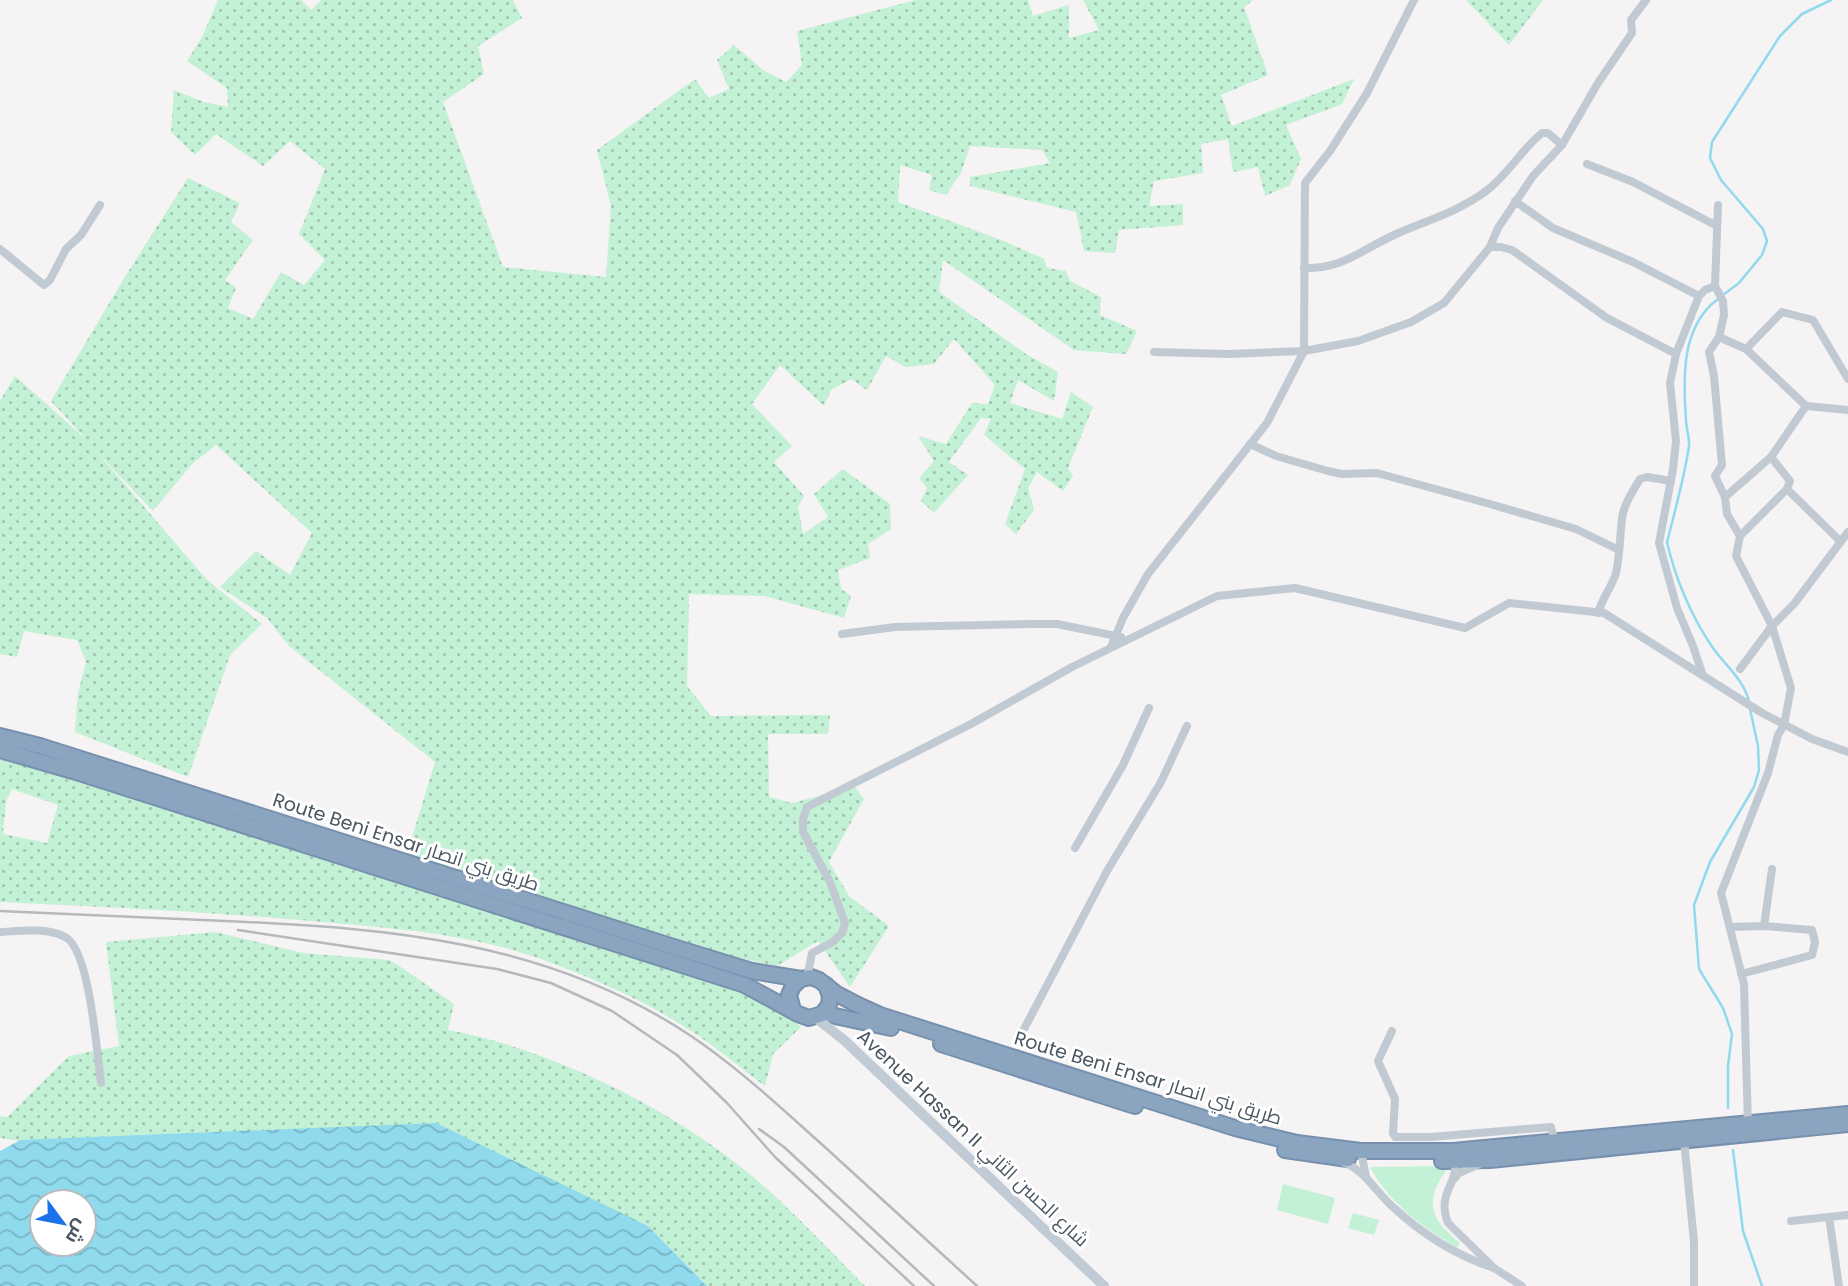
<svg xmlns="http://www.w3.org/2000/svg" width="1848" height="1286" font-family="Poppins,Cairo,sans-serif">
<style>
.grass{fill:url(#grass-dots);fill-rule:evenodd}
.green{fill:#c3f1d5}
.water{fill:url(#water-waves);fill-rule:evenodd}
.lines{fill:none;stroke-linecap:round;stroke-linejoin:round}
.stream{stroke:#90daee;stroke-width:2.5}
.highway-casing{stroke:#7690ad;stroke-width:18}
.street{stroke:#c1cad2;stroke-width:8}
.secondary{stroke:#c1cbd6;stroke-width:10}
.highway{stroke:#8ba5c1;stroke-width:14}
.rail{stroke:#b5b8bd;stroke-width:2.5}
.labels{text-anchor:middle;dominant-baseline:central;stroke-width:6;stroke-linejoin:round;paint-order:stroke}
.street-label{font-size:19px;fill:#4a5661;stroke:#fff}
</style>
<defs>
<pattern id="grass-dots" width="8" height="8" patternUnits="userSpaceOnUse" patternTransform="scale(1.75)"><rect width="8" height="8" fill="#c3f1d5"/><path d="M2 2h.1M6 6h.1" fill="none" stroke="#a0c6b0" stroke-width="1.8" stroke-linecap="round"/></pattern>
<pattern id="water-waves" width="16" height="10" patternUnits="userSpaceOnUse" patternTransform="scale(1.75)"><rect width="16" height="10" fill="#90daee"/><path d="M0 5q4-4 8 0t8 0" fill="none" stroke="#78b4c4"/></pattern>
</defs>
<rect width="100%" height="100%" fill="#f5f3f3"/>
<g class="grass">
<path d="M218,0H301L311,10L321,0H513L522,18L478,46L484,74L443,102L503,267L606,277L611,206L597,150L695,79L709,98L729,89L717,60L734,45L763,70L786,82L802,65L797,31L916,0H1028L1033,16L1069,5V38L1099,30L1083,0H1253L1244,7L1268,75L1221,95L1232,126L1354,79L1342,104L1286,125L1301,159L1290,185L1265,196L1258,167L1233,172L1228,139L1201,144L1203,173L1154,181L1149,206L1183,204V225L1119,230L1115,253L1084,251L1076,212L970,186V177L1050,163L1042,150L970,146L961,173L946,195L929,190L932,175L900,165L898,202L1004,241L1044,259L1047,268L1066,271L1070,281L1101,297L1100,315L1137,331L1126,354L1074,350L943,260L939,292L1026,354L1058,372L1054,401L1018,380L1010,403L1062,419L1071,392L1093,407L1068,468L1073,476L1063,491L1037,472L1028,488L1034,510L1016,534L1005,524L1025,469L984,435L991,419L981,418L949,462L968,475L934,513L921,501L927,488L919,478L934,461L918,436L946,444L972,403L988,404L995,385L954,339L934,364L906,367L886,356L867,390L851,379L831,390L824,406L780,365L752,404L792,446L774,462L804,496L798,507L803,534L828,517L814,494L843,469L890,504L891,529L868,544L870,558L838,570L841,589L851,596L844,618L764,596L689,594L687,686L711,716L830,715L828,734H768L769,797L792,803L855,787L864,799L829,862L849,896L889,926L850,987L818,941L777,966L713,953L406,857L435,762L289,646L267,618L220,587L256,551L290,575L312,533L216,445L193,463L153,511L97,452L207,580L262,624L230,655L188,777L75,732L78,693L86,662L77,640L24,631L17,657L0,654V401L15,376L87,440L51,401L123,280L188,178L240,203L231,222L253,240L225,280L236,288L228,308L253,319L281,272L304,285L325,260L299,234L325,169L290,141L263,166L216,134L195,155L171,132L174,90L204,102L228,107L227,88L187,61L202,37Z"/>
<path d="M1466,0H1543L1509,45Z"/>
<path d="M0,756L715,976L776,1006L801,1027L773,1054L765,1086C739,1067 715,1046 688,1029C642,999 588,976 535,957C467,934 393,928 322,922C215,912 108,907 0,902ZM12,789L58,805L47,843L3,834L6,801Z"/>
<path d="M215,932L303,953L389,960L398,965L454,1004L448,1030C556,1050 684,1114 766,1188C800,1219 832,1253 865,1286H707L648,1226L0,1138V1116L7,1117L69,1056L119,1046L106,942Z"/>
</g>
<g class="green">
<path d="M1449,1166C1425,1199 1427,1217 1460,1243L1457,1248C1421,1225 1391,1205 1370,1167Z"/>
<path d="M1283,1184L1335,1198L1328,1224L1277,1210Z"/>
<path d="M1353,1213L1379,1220L1374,1235L1348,1228Z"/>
</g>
<path class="water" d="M436,1123L648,1226L707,1286H0V1151L20,1140ZM42,1202H84V1244H42Z"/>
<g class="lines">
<g class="stream">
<path d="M1723,295L1739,283L1762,255L1767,241L1763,229L1721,180L1710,158L1712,142L1780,36L1802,14L1831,0"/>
<path d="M1718,299C1681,326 1683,378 1686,420C1686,429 1690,438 1689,446C1684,479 1675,511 1667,542C1675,578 1692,618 1713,648C1725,665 1745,681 1749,702"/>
<path d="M1728,1108V1066L1732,1034L1723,1008L1699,969L1694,905L1710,862L1754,787L1759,770L1758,746L1750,709"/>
<path d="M1733,1150L1743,1231L1762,1286"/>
</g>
<defs>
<g id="highway">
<path d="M0,736L40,746L680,949L752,971L801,979"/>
<path d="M0,750L73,771L745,985L798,1014L809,1018L822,1014L829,1005L830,996L826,985"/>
<path d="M793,1010L789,995L793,986L801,979L811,977L819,980L837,994L858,1005L880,1015L1235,1128L1297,1143L1361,1151H1453L1848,1114"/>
<path d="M825,1012L835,1016L891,1028"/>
<path d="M941,1044L1135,1106"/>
<path d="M1285,1150L1348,1159"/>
<path d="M1442,1161L1490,1160L1848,1124"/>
</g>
</defs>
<use href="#highway" class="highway-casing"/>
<g class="street">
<path d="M1587,164L1633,182L1717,226"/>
<path d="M1515,201L1553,228L1633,262L1699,296"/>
<path d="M1718,205L1715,286L1723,301L1724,315L1719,337"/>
<path d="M1490,247H1501L1512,250L1607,318L1676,354L1670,383L1676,441L1673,469L1659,543L1677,608L1693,646L1703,676"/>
<path d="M0,249L44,285L50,280L66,249L81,235L100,205"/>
<path d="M1304,268C1343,269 1361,250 1394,235C1425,221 1458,212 1486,191C1508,175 1521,150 1542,133H1548L1562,145"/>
<path d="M1746,349L1719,337L1709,352L1714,376L1722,465L1715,476L1725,497L1727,514L1740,536L1736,556L1772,626L1791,688L1784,725L1778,735L1768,773L1721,893L1744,984L1748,1127"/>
<path d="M1154,352L1229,354L1304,351L1358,341L1411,322L1444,303L1490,247L1498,228L1533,176L1562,145L1598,83L1632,33L1631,20L1646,0"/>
<path d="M1676,354L1699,296L1705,290L1715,286"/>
<path d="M1806,406L1848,410"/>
<path d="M1250,444L1276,456L1328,471L1342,474L1377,473L1490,504L1576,529L1619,550"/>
<path d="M1787,489L1840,541"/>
<path d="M1725,497L1771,457L1806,406L1746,349L1782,312L1813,320L1848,379"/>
<path d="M1740,536L1787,489L1790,481L1771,457"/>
<path d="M1598,613C1602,598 1612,587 1616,573C1620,555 1620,536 1622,518C1624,504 1633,491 1640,479L1647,477L1671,481"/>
<path d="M842,634L895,627L1030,624H1057L1121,637"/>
<path d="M1111,647L1123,618L1148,574L1267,423L1304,351L1305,183L1330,151L1367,93L1414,0"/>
<path d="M1740,669L1772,626L1794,604L1848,532"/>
<path d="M1075,848L1123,765L1149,708"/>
<path d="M1764,926L1772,869"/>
<path d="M1731,927L1764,926L1812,930L1815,942L1812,955L1741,974"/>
<path d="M0,932C20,931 47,927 65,937C90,949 97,1055 101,1083"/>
<path d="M807,978L812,953L833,942L842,933L845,923L830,882L803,832V819L807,807L971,724L1072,667L1217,596L1295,588L1465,628L1509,603L1604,613L1762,713L1812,739L1848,752"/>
<path d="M1392,1031L1378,1061L1395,1099L1393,1133L1395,1137H1431L1551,1127L1555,1141"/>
<path d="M1022,1033L1107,871L1161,782L1187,726"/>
<path d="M1684,1140L1694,1242V1286"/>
<path d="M1361,1151L1366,1177"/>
<path d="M1455,1159C1459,1185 1436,1192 1448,1223L1494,1268L1522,1286"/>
<path d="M1341,1161C1365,1170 1375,1191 1393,1207C1423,1235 1455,1255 1494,1268"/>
<path d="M1454,1179L1459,1173L1479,1164"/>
<path d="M1829,1217L1839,1286"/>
<path d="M1791,1221L1848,1215"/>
</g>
<path class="secondary" d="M816,1018L844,1040L1104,1286"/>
<use href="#highway" class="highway"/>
<g class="rail">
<path d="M0,911C75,914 150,917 225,921C389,928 547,941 688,1034C738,1067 782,1109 827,1149C877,1195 927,1240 977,1286"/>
<path d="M238,930L497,969L551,983L612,1011L677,1055L727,1103L775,1157L914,1286"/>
<path d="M759,1129L784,1147L934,1286"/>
</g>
</g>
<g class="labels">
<g class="street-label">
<text transform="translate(406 842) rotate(18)">Route Beni Ensar طريق بني انصار</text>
<text transform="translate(1148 1078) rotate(17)">Route Beni Ensar طريق بني انصار</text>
<text transform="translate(973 1138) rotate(43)">Avenue Hassan II شارع الحسن الثاني</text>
</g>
</g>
<g transform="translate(63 1223) rotate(122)"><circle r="33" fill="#ffffff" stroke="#b7bbc0" stroke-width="2"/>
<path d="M0-5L12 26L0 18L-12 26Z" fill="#1a73e8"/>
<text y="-10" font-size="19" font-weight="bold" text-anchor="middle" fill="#4a5661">ش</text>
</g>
</svg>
